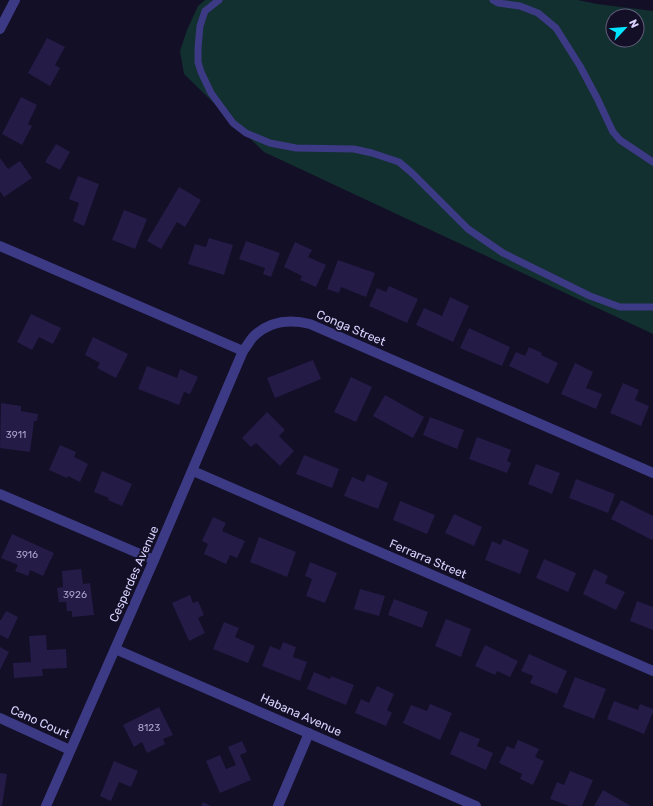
<svg xmlns="http://www.w3.org/2000/svg" width="653" height="806" font-family="Rubik,sans-serif">
<style>
.green{fill:#12302f;fill-rule:evenodd}
.building{fill:#241b47}
.lines{fill:none;stroke-linecap:round;stroke-linejoin:round}
.service{stroke:#3d3a85;stroke-width:7}
.minor{stroke:#3d3a85;stroke-width:10}
.labels{text-anchor:middle;dominant-baseline:central;stroke-width:4;stroke-linejoin:round;paint-order:stroke}
.number-label{font-size:10px;fill:#aca6d1}
.street-label{font-size:12px;fill:#d9d4ff;stroke:#130f26}
</style>
<rect width="100%" height="100%" fill="#130f26"/>
<path class="green" d="M205,0H578L597,4L653,11V334L264,152L184,74L180,51L187,30L198,6ZM613,16H637V40H613Z"/>
<g class="building">
<path d="M47,38L65,47L55,65L60,68L50,86L28,73Z"/>
<path d="M21,97L37,105L28,124L32,126L22,145L2,134Z"/>
<path d="M56,144L70,152L60,170L45,162Z"/>
<path d="M0,158L8,169L20,161L32,178L4,197L0,191Z"/>
<path d="M78,176L99,184L84,226L73,221L79,203L69,199Z"/>
<path d="M179,187L201,200L185,227L177,222L161,249L147,241Z"/>
<path d="M124,210L147,219L135,249L112,240Z"/>
<path d="M209,238L233,245L224,275L188,264L195,244L206,247Z"/>
<path d="M246,241L280,253L271,277L263,274L265,268L239,259Z"/>
<path d="M295,242L312,250L308,257L326,265L316,287L300,280L302,276L284,267Z"/>
<path d="M338,260L375,273L366,297L341,287L339,293L327,289Z"/>
<path d="M389,286L418,299L407,323L369,306L377,288L386,292Z"/>
<path d="M450,297L469,306L453,342L416,325L424,308L442,316Z"/>
<path d="M31,314L61,328L53,344L39,337L32,350L17,342Z"/>
<path d="M469,328L510,347L502,366L460,348Z"/>
<path d="M93,337L128,354L116,378L97,368L100,363L85,355Z"/>
<path d="M529,347L542,353L541,355L558,363L548,384L509,366L516,352L525,356Z"/>
<path d="M313,360L321,379L275,398L267,378Z"/>
<path d="M575,363L593,372L586,388L602,394L596,409L561,394Z"/>
<path d="M147,366L177,378L180,369L198,377L190,394L184,392L179,405L138,389Z"/>
<path d="M351,377L372,387L356,422L334,412Z"/>
<path d="M623,383L639,390L635,400L649,406L641,426L610,413Z"/>
<path d="M385,395L424,417L413,438L373,416Z"/>
<path d="M1,403L21,406V411L38,414L37,421H34L30,452L0,448Z"/>
<path d="M267,412L285,430L279,436L294,451L280,466L256,443L251,447L242,438Z"/>
<path d="M430,417L464,430L457,449L423,435Z"/>
<path d="M477,437L511,450L507,461L511,463L507,473L469,459Z"/>
<path d="M60,445L76,452L74,457L88,464L80,482L68,476L67,478L49,470Z"/>
<path d="M304,455L339,469L332,488L296,474Z"/>
<path d="M536,464L560,473L552,494L528,484Z"/>
<path d="M102,471L132,484L122,506L108,500L109,498L94,492Z"/>
<path d="M367,474L388,483L378,509L344,496L352,477L364,482Z"/>
<path d="M576,479L615,494L608,513L569,498Z"/>
<path d="M621,500L653,516V538L652,540L611,519Z"/>
<path d="M400,501L435,515L427,534L393,520Z"/>
<path d="M454,514L482,527L474,546L445,533Z"/>
<path d="M213,517L226,523L222,531L245,541L237,558L230,555L226,564L204,554L208,544L202,541Z"/>
<path d="M12,534L54,553L43,576L30,570L28,576L15,571L18,565L1,558Z"/>
<path d="M259,537L296,552L287,577L250,562Z"/>
<path d="M503,539L529,550L520,574L485,560L492,541L501,545Z"/>
<path d="M544,559L576,573L568,592L536,578Z"/>
<path d="M310,562L337,573L325,603L306,596L312,579L305,576Z"/>
<path d="M81,569L83,584L90,583L94,615L72,617V611H67L66,602H59L57,588L63,587L62,571Z"/>
<path d="M594,569L608,576L605,583L625,592L616,610L583,594Z"/>
<path d="M360,589L385,596L379,616L354,609Z"/>
<path d="M190,595L193,603L198,601L204,615L198,618L205,633L189,641L172,603Z"/>
<path d="M394,599L428,612L422,628L388,615Z"/>
<path d="M637,601L653,607V630L630,621Z"/>
<path d="M6,611L18,617L8,639L0,635V620H1Z"/>
<path d="M446,619L471,629L461,657L435,646Z"/>
<path d="M224,622L239,628L235,637L255,646L248,663L213,649Z"/>
<path d="M46,635L47,650L66,649L67,668L42,669L43,676L14,678L13,663L31,662L29,636Z"/>
<path d="M283,642L296,647L293,657L307,662L300,681L262,666L270,646L280,650Z"/>
<path d="M485,645L518,661L510,677L497,671L495,675L475,666Z"/>
<path d="M0,647L9,652L0,670Z"/>
<path d="M529,654L567,671L557,694L530,683L533,676L521,671Z"/>
<path d="M314,672L330,679L331,676L354,685L346,705L307,689Z"/>
<path d="M575,677L606,689L594,719L563,707Z"/>
<path d="M377,686L394,694L387,710L392,713L386,726L355,713L361,699L369,703Z"/>
<path d="M614,701L638,710L640,704L653,709V712L644,734L607,719Z"/>
<path d="M430,704L452,713L440,740L403,723L411,705L427,711Z"/>
<path d="M159,707L173,735L163,739L165,744L147,753L142,742L134,747L123,725Z"/>
<path d="M460,731L480,739L477,746L493,753L486,770L450,754Z"/>
<path d="M518,740L539,749L535,757L544,761L533,785L520,779L522,774L499,763L507,746L514,749Z"/>
<path d="M242,741L247,752L240,755L251,780L220,793L206,761L220,755L226,769L236,765L228,747Z"/>
<path d="M114,761L138,771L131,787L119,782L111,801L100,796Z"/>
<path d="M570,771L593,780L582,806H569L550,799L557,782L564,785Z"/>
<path d="M0,773L7,774L2,806H0Z"/>
<path d="M603,790L631,806H594Z"/>
<path d="M203,802L211,806H201Z"/>
</g>
<g class="lines">
<g class="service">
<path d="M219,0L205,11L200,26L198,48V62L201,72L211,93L233,123L246,133L270,143L296,148L354,149L372,153L399,162L412,173L468,229L503,253L590,296L620,307H653"/>
<path d="M493,0L498,3L520,6L538,13L556,28L580,66L597,98L613,132L620,140L653,162"/>
</g>
<g class="minor">
<path d="M0,29L15,0"/>
<path d="M0,246L243,351"/>
<path d="M193,471L653,671"/>
<path d="M0,494L154,560"/>
<path d="M115,649L476,806"/>
<path d="M0,718L70,750"/>
<path d="M46,806L154,560L243,351C247,346 250,340 254,336C270,321 290,319 310,324L653,473"/>
<path d="M278,806L309,733"/>
</g>
</g>
<g class="labels">
<g class="number-label">
<text x="16" y="435">3911</text>
<text x="27" y="555">3916</text>
<text x="75" y="595">3926</text>
<text x="149" y="728">8123</text>
</g>
<g class="street-label">
<text transform="translate(351 328) rotate(23)">Conga Street</text>
<text transform="translate(428 559) rotate(23)">Ferrarra Street</text>
<text transform="translate(134 574) rotate(-66)">Cesperdes Avenue</text>
<text transform="translate(301 715) rotate(24)">Habana Avenue</text>
<text transform="translate(40 722) rotate(24)">Cano Court</text>
</g>
</g>
<g transform="translate(625 28) rotate(64)"><circle r="19" fill="#130f26" stroke="#625e7d"/>
<path d="M0-3L7 15L0 10L-7 15Z" fill="#00e5ff"/>
<text y="-6" font-size="11" font-weight="bold" text-anchor="middle" fill="#d9d4ff">N</text>
</g>
</svg>
